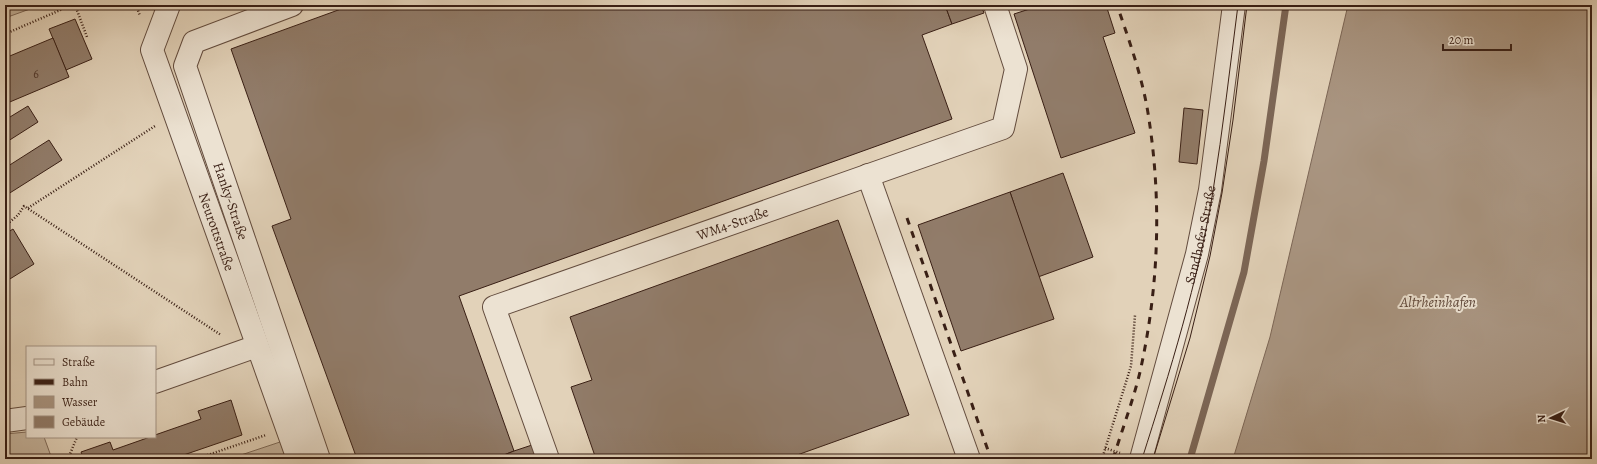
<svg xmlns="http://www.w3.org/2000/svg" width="1597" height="464" font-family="Alegreya,serif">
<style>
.green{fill:#c5b49d;stroke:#7f6a59}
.water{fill:#a99581;stroke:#7c6656}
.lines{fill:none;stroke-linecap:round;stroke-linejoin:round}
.stream{stroke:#7c6656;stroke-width:7}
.building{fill:#917c6a;stroke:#391f15}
.minor-casing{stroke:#634c3e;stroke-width:24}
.path{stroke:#391f15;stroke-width:2.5;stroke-dasharray:1 2;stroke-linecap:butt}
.minor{stroke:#ece2d2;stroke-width:22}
.tram{stroke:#391f15;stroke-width:1}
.rail{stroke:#391f15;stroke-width:3;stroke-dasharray:7 7;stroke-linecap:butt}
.labels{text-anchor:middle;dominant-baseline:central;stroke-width:4;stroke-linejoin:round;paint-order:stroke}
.number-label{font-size:12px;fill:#4f362a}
.street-label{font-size:14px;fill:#391f15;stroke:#ece2d2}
.water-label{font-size:15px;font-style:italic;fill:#60483b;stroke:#ece2d2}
</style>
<rect width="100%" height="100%" fill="#e2d2b9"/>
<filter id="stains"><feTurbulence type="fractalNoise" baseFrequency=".005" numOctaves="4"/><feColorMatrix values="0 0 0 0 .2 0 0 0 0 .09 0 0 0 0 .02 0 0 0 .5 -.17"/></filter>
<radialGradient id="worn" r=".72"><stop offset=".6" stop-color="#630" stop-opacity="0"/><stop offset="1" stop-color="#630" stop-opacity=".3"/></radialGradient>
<g class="green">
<path d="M5,5H41L5,18Z"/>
<path d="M27,432V437H44L52,459H5V434Z"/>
<path d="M283,441L289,459H229Z"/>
</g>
<path class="water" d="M1348,5H1592V459H1233L1270,337Z"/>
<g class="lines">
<path class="stream" d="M1190,459L1244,272L1264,161L1286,5"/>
</g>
<g class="building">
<path d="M352,5H945L952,24L922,35L952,119L459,296L514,451L494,459H357L272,226L291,219L231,49Z"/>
<path d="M945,5H981L984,13L952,24Z"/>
<path d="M1042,5H1106L1115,33L1103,37L1135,133L1061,158L1014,14Z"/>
<path d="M75,19L92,59L66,70L49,29Z"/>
<path d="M53,38L69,77L5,104V58Z"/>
<path d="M28,106L38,122L5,143V120Z"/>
<path d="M1184,108L1203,110L1197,164L1179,162Z"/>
<path d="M49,140L62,160L5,196V168Z"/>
<path d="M1063,173L1093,257L1038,277L1010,192Z"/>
<path d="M1010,192L1054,319L961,351L918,225Z"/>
<path d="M838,220L909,415L786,459H596L571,387L592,380L570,317Z"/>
<path d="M13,229L34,264L5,282V234Z"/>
<path d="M231,400L242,435L172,459H84L81,452L110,442L113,450L150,437H155V435L201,419L198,411Z"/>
<path d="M535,444L541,459H494L514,451Z"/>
</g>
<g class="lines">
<defs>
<g id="minor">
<path id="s1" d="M169,5L152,50L298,459"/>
<path id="s2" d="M292,5L194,42L185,66L319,459"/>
<path d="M868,175L969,459"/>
<path d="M155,382L257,346"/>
<path d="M5,421L27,418"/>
<path id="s3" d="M548,459L494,307L1003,128L1016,69L995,5"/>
<path id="s4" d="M1141,459L1197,254L1210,190L1234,5"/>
</g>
</defs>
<use href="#minor" class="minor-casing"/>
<g class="path">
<path d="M75,5L87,37"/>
<path d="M136,5L140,16"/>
<path d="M5,34L72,5"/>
<path d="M5,51L7,57"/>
<path d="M28,208L155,126"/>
<path d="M5,226L18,215L24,206L221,335"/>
<path d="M1105,448L1120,453"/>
<path d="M68,459L77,437"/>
<path d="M196,459L266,435"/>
<path d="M1102,459L1131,366L1135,315"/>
</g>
<use href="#minor" class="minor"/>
<g class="tram">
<path d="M1142,459C1170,371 1198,282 1213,191C1223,129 1230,67 1238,5"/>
<path d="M1153,459L1190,338L1210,256L1222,193L1233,120L1247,5"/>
</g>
<g class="rail">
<path d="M907,218L991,459"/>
<path d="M1113,459C1122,430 1133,401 1140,372C1159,286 1162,200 1148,113C1142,76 1129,40 1117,5"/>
</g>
</g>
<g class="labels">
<g class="number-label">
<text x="36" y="74">6</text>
</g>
<g class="street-label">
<text stroke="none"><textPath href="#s2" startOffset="273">Hanky-Straße</textPath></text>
<text stroke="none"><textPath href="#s3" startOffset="414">WM4-Straße</textPath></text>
<text stroke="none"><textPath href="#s1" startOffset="241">Neurottstraße</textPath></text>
<text stroke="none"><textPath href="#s4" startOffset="232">Sandhofer Straße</textPath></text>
</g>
<g class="water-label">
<text x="1438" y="302">Altrheinhafen</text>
</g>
</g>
<rect width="1597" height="464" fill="none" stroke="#e2d2b9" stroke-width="20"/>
<rect x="6" y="6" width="1585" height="452" fill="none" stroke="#391f15" stroke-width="2"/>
<rect x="10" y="10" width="1577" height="444" fill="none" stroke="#391f15"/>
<rect x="26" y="346" width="130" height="92" fill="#ece2d2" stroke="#a49486"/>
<rect x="34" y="359" width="20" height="6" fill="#ece2d2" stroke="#a49486"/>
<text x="62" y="366" font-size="12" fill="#391f15">Straße</text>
<rect x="34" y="379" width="20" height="6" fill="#391f15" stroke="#a49486"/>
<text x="62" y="386" font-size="12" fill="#391f15">Bahn</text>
<rect x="34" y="396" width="20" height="12" fill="#a99581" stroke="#a49486"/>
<text x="62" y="406" font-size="12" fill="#391f15">Wasser</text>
<rect x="34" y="416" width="20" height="12" fill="#917c6a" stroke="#a49486"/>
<text x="62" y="426" font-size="12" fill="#391f15">Gebäude</text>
<g transform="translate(1551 418) rotate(266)" stroke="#ece2d2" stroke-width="3" paint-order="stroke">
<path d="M0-3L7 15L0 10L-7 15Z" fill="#391f15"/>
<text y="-6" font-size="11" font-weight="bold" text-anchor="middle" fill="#391f15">N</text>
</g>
<path d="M1443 44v6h68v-6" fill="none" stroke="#391f15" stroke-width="2"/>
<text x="1449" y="44" font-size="12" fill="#391f15" stroke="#ece2d2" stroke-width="3" paint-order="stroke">20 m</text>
<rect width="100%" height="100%" filter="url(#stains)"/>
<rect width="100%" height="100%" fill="url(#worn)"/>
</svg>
